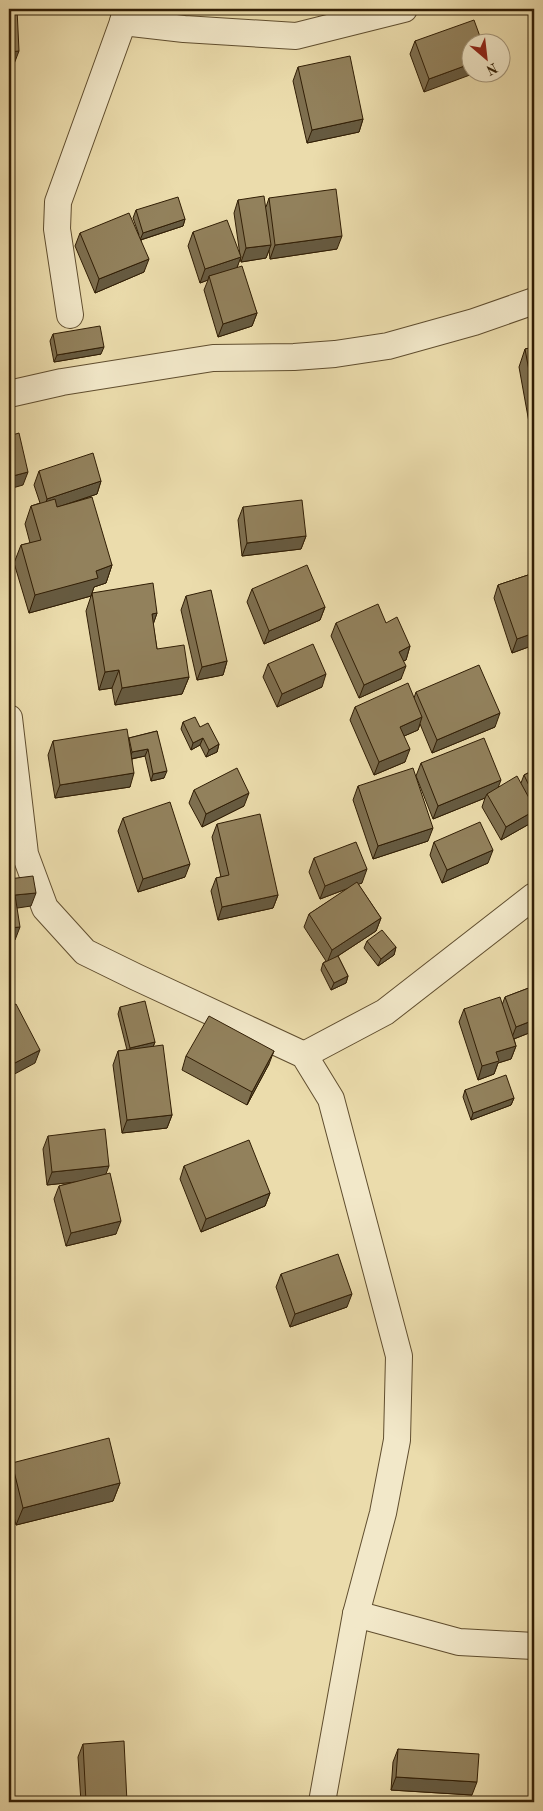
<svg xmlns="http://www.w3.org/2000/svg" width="543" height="1811" font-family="'Old Standard TT',serif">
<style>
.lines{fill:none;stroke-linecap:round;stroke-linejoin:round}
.minor-casing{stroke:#604e2f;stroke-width:28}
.minor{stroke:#f2e8c9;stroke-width:26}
.wall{fill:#7e6f4f;stroke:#311e05}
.shaded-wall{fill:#665a40;stroke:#311e05}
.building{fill:#92815c;stroke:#311e05}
</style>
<rect width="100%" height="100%" fill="#ebdcac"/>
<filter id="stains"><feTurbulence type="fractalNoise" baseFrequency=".004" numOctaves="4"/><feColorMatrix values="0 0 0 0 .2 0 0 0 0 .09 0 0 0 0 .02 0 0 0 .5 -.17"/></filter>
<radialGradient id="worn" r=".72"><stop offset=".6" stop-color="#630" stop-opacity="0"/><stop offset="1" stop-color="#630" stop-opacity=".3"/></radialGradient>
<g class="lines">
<defs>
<g id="minor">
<path d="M126,9L123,22L184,29L296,36L404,9"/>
<path d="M70,315L57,229L58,202L123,22"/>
<path d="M9,394L62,382L213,358L294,357L335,354L388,346L474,322L534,301"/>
<path d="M9,718L25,854L45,908L85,952L136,977L304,1055L331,1099L399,1356L397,1440L383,1513L356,1614L322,1802"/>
<path d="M304,1055L385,1012L534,896"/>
<path d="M356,1614L459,1642L534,1646"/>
</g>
</defs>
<use href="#minor" class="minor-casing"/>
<use href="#minor" class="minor"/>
</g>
<g class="wall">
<path d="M527,9H534V35Z"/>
<path d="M415,41L482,42L424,92L410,54Z"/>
<path d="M298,67L363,119L359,132L307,143L293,81Z"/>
<path d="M269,198L337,249L270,259L269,250L266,258L241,262L240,258L237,268L257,313L252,326L218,337L204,290L208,280L200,283L188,246L193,232L240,255L234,213L238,200L266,207Z"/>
<path d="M136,210L185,219L183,226L141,240L144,272L95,293L75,246L80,233L139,235L133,218Z"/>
<path d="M53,334L101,354L54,362L50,341Z"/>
<path d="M534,347V439H532L519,367L525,349Z"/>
<path d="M39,471L101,481L97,494L75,502L112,565L106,583L94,587L91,596L29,613L14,563L21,545L30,543L25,524L31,506L40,503L34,485Z"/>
<path d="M243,507L306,536L301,549L242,556L238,520Z"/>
<path d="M534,573V645L512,653L494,598L498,585Z"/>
<path d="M252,589L325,607L320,620L264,644L247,602Z"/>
<path d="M92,593L157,613L153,624L157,649L189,677L182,694L115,705L112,688L99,690L86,611Z"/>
<path d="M186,596L227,661L223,675L197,680L181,610Z"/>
<path d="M336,623H386L410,646L406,660L403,661L401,679L359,698L331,636Z"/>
<path d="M268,664L322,687L277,707L263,677Z"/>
<path d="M416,692L495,727L432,753L420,724L418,730L404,736L405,762L374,775L350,720L355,707L414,698Z"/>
<path d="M183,722L200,727L219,744L217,752L206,757L200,745L191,750L181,729Z"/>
<path d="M157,731L164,778L151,781L145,756L132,759L130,787L55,798L48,755L53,741L129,738Z"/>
<path d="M421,763L498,787L521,783L524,775L534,770V819L533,817L531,823L501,840L482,807L485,798L433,819L416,776Z"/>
<path d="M358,786L428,841L373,859L353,800Z"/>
<path d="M194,790L244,806L202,827L189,803Z"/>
<path d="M123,818L185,877L138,892L118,831Z"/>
<path d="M217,824L278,895L273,908L218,920L211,891L216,878L221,877L212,837Z"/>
<path d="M434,842L488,863L442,883L430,855Z"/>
<path d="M314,858L362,883L358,884L381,918L376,931L338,956L348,976L346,983L331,990L321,970L323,963L326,961L304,927L309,914L349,888L320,899L309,872Z"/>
<path d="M367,941L396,947L394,955L378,966L364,948Z"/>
<path d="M534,986V1031L514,1039L516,1046L511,1059L498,1063L494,1074L478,1080L459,1022L464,1009L502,1005L505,997Z"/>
<path d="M120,1007L155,1042L153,1047L172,1115L167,1128L122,1133L113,1065L118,1051L127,1050L118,1014Z"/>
<path d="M186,1056L269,1064L247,1105L182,1070Z"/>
<path d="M465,1090L514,1098L511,1105L471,1120L463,1097Z"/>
<path d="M48,1136L105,1174L116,1234L66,1246L54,1199L59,1186L74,1182L47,1185L43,1149Z"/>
<path d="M184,1166L270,1193L265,1206L201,1232L180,1179Z"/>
<path d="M281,1274L347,1307L290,1327L276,1287Z"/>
<path d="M12,1463L120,1483L113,1501L16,1525L9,1495V1471Z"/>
<path d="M83,1744L127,1802H81L78,1757Z"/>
<path d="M398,1749L472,1795L391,1790L393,1762Z"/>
</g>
<g class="shaded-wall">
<path d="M19,51L14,64L9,65V52Z"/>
<path d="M470,64V72H478L424,92L429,79Z"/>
<path d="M363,119L359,132L307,143L312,130Z"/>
<path d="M185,219L183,226L140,240L143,233Z"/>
<path d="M342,236L337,249L270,259L275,245Z"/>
<path d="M271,245L266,258L241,262L246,248Z"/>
<path d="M241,257L236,270L209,276L208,280L200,283L205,269Z"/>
<path d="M149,259L144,272L95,293L99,279Z"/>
<path d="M257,313L252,326L218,337L223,324Z"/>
<path d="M104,347L101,354L54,362L57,355Z"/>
<path d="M28,472L23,485L9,489V477Z"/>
<path d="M101,481L97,494L43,512L47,499Z"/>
<path d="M306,536L301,549L242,556L247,543Z"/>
<path d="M112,565L106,583L94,587L91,596L29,613L35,595L96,571Z"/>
<path d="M325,607L320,620L264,644L269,631Z"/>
<path d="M157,613L151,631L152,614Z"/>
<path d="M534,633V645L512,653L517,639Z"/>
<path d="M410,646L406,660L394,665L399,652Z"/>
<path d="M227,661L223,675L197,680L202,667Z"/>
<path d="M406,666L401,679L359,698L364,685Z"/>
<path d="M119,670L112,688L99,690L105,672Z"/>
<path d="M326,674L322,687L277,707L282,694Z"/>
<path d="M189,677L182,694L115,705L122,688Z"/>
<path d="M500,713L495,727L432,753L437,740Z"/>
<path d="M422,717L418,730L395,740L400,727Z"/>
<path d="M203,738L200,745L191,750L193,743Z"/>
<path d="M219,744L217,752L206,757L209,750Z"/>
<path d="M148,749L145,756L130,759L132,752Z"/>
<path d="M410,749L405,762L374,775L379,762Z"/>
<path d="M167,771L164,778L151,781L153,774Z"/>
<path d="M134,773L130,787L55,798L60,785Z"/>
<path d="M501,780L496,793L487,794L485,798L433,819L438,806Z"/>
<path d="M249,793L244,806L202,827L206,814Z"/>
<path d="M534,811V814L531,823L501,840L506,827Z"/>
<path d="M433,828L428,841L373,859L378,846Z"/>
<path d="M493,850L488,863L442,883L447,870Z"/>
<path d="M190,864L185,877L138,892L143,879Z"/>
<path d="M367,869L362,883L320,899L325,886Z"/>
<path d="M36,893L31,906L11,909L15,895Z"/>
<path d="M278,895L273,908L218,920L222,907Z"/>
<path d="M381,918L376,931L327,963L332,950Z"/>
<path d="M20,927L15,940L9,941V928Z"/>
<path d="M396,947L394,955L378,966L381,959Z"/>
<path d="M348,976L346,983L331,990L334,983Z"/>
<path d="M534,1020V1031L511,1040L516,1027Z"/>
<path d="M155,1042L152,1049L128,1056L130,1048Z"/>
<path d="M516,1046L511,1059L498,1063L494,1074L478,1080L482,1066L496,1052Z"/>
<path d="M40,1050L35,1063L9,1077V1066Z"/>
<path d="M274,1051L269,1064L247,1105L252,1092Z"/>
<path d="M514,1098L511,1105L471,1120L473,1113Z"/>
<path d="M172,1115L167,1128L122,1133L127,1120Z"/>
<path d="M109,1166L104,1179L47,1185L52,1172Z"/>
<path d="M270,1193L265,1206L201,1232L206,1219Z"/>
<path d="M121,1221L116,1234L66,1246L71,1233Z"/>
<path d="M352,1294L347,1307L290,1327L295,1314Z"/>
<path d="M120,1483L113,1501L16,1525L23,1508Z"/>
<path d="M396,1777L477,1782L472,1795L391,1790Z"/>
</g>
<g class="building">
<path d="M9,9H17L19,51L9,52Z"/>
<path d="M474,20L482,42H470V64L429,79L415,41Z"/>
<path d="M350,56L363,119L312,130L298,67Z"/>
<path d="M336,189L342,236L275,245L269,198Z"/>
<path d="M264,196L271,245L246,248L238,200Z"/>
<path d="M178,197L185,219L143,233L136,210Z"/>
<path d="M129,213L149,259L99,279L80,233Z"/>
<path d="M227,220L241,257L205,269L193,232Z"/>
<path d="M242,266L257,313L223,324L209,276Z"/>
<path d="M100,326L104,347L57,355L53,334Z"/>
<path d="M534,347V398L525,349Z"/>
<path d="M19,433L28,472L9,477V436Z"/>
<path d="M93,453L101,481L47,499L39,471Z"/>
<path d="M92,497L112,565L96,571L98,578L35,595L21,545L41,540L31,506L55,499L57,507Z"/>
<path d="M302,500L306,536L247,543L243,507Z"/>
<path d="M307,565L325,607L269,631L252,589Z"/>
<path d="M534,573V633L517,639L498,585Z"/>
<path d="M153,583L157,613L152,614L157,649L184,645L189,677L122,688L119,670L105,672L92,593Z"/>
<path d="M211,590L227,661L202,667L186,596Z"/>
<path d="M378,604L386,623L397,617L410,646L399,652L406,666L364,685L336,623Z"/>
<path d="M313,644L326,674L282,694L268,664Z"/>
<path d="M479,665L500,713L437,740L416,692Z"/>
<path d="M408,683L422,717L400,727L410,749L379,762L355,707Z"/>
<path d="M195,717L200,727L208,723L219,744L209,750L203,738L193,743L183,722Z"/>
<path d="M127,729L134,773L60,785L53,741Z"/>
<path d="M157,731L167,771L153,774L148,749L132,752L129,738Z"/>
<path d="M484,738L501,780L438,806L421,763Z"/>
<path d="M237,768L249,793L206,814L194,790Z"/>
<path d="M413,768L433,828L378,846L358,786Z"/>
<path d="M534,770V796L524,775Z"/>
<path d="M517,776L534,807V811L506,827L487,794Z"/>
<path d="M170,802L190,864L143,879L123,818Z"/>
<path d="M260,814L278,895L222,907L216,878L229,875L217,824Z"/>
<path d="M480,822L493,850L447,870L434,842Z"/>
<path d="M356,842L367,869L325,886L314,858Z"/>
<path d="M33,876L36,893L15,895L20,927L9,928V879Z"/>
<path d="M357,882L381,918L332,950L309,914Z"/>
<path d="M382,930L396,947L381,959L367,941Z"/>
<path d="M338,956L348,976L334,983L323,963Z"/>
<path d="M534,986V1020L516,1027L505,997Z"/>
<path d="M500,997L516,1046L496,1052L499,1061L482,1066L464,1009Z"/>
<path d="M145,1001L155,1042L130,1048L120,1007Z"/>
<path d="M16,1004L40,1050L9,1066V1007Z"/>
<path d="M209,1016L274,1051L252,1092L186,1056Z"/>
<path d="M163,1045L172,1115L127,1120L118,1051Z"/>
<path d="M506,1075L514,1098L473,1113L465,1090Z"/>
<path d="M105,1129L109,1166L52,1172L48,1136Z"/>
<path d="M249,1140L270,1193L206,1219L184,1166Z"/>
<path d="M110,1173L121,1221L71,1233L59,1186Z"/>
<path d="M338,1254L352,1294L295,1314L281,1274Z"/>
<path d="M109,1438L120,1483L23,1508L12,1463Z"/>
<path d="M9,1695H10L9,1714Z"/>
<path d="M124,1741L127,1802H86L83,1744Z"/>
<path d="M398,1749L479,1754L477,1782L396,1777Z"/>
</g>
<rect width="543" height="1811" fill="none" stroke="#ebdcac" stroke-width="30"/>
<rect x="10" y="10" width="523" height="1791" fill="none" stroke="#311e05" stroke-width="2.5"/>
<rect x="15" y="15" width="513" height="1781" fill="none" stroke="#311e05"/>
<g transform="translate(486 58) rotate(152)"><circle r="24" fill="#f2e8c9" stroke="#a5977b"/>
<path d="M0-4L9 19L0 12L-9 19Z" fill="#8f2418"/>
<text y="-8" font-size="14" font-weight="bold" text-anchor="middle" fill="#311e05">N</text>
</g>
<rect width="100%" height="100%" filter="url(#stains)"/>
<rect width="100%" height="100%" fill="url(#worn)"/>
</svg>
